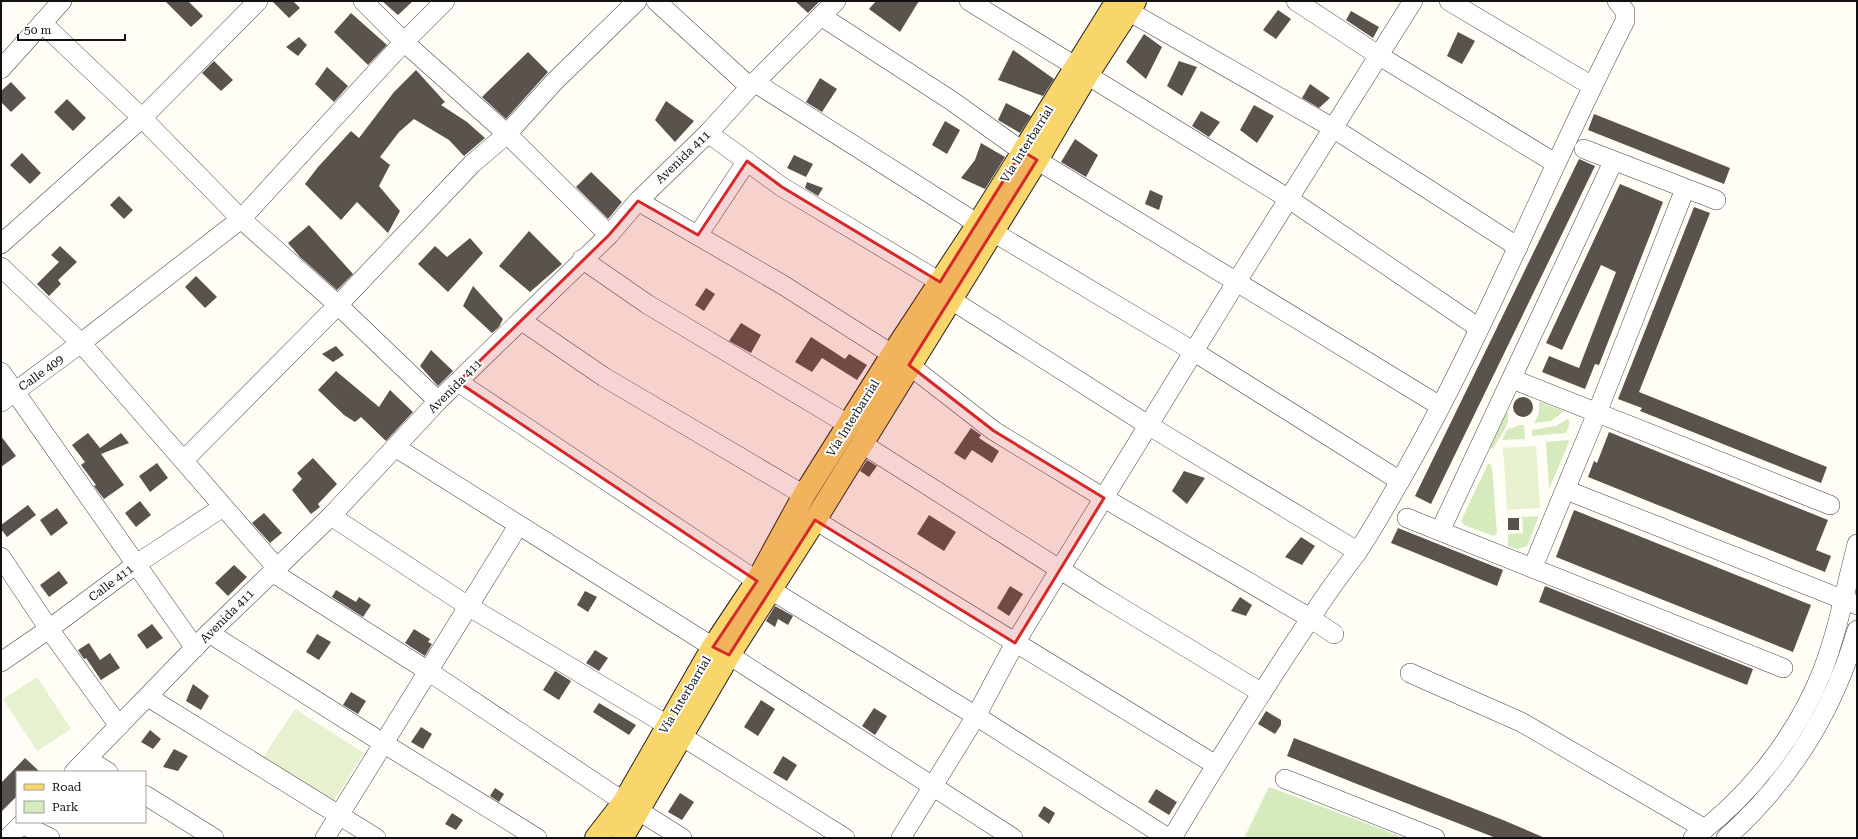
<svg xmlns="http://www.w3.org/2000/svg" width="1858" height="839" font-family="'Roboto Serif',serif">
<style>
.green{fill:#d5ebbd}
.pitch{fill:#e6f2cf}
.building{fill:#5a524d}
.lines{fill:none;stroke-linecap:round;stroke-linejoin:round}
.minor-casing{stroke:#444;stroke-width:20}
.major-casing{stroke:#222;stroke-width:24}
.minor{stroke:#fff;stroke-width:19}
.major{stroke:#f9d66b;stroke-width:22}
.marked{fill:#d62828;fill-opacity:0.2;stroke:#d62828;stroke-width:3;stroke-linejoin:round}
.labels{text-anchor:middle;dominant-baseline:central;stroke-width:4;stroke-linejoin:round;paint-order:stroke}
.street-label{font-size:12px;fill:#111;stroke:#fff}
</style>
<rect width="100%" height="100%" fill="#fffdf5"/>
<g class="green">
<path d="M1539,402H1541L1564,411L1551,421L1534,423L1539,413Z"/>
<path d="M1507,411C1513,423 1498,438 1493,449L1489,448Z"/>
<path d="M1567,419L1570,422L1566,433L1532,436V430L1556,426Z"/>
<path d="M1519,425H1524L1525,439L1502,440L1507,430Z"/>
<path d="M1568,440L1569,442L1549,489L1546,442Z"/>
<path d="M1488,464H1490L1492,468L1497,533L1494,536L1464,525L1461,521Z"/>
<path d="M1539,516L1527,546L1517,549L1508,546V534L1523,533L1522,517Z"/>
<path d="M1269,787L1395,834L1401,838H1244Z"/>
</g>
<g class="pitch">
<path d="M1536,446L1540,508L1507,510L1503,448Z"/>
<path d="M37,677L71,729L37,751L3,699Z"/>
<path d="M295,709L364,753L333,802L263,757Z"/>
</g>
<g class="building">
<path d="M165,1H188L203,16L191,27Z"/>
<path d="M272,1H293L300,8L289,18Z"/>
<path d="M382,1H413L398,15Z"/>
<path d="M795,1H820L808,13Z"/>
<path d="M876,1H919L900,32L869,9Z"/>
<path d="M1278,10L1291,19L1276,39L1263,30Z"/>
<path d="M1351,11L1379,27L1373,38L1346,20Z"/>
<path d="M351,13L387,45L368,65L334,32Z"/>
<path d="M1458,32L1475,41L1462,64L1447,56Z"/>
<path d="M1144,34L1162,47L1146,79L1126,62Z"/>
<path d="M299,37L307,45L298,56L286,47Z"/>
<path d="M1013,50L1054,79L1043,96L998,80Z"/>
<path d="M528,52L548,72L506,119L482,97Z"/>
<path d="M214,61L233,80L221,91L202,73Z"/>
<path d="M1179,61L1197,67L1182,96L1167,86Z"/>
<path d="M327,67L348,86L334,102L315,84Z"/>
<path d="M416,70L445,102L441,105L467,122L485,138L464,156L449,140L414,119L399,132L380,157L390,165L379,186L400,211L388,233L357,202L341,220L305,184L318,167L351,131L359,138L394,92Z"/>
<path d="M820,78L837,89L822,112L806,102Z"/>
<path d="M11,82L26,98L11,112L1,102V91Z"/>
<path d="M1310,84L1330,98L1319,108L1302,98Z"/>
<path d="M67,99L86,118L73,131L54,112Z"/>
<path d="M666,101L694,121L675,142L655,120Z"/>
<path d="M1006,103L1031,116L1020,133L998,120Z"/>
<path d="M1254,105L1274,116L1257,143L1240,130Z"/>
<path d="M1201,111L1220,122L1209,137L1192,126Z"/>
<path d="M1594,114L1730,168L1724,184L1588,130Z"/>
<path d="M945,121L960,130L947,154L932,145Z"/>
<path d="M1075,139L1098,155L1086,177L1061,162Z"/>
<path d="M981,143L1005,157L985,189L961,178L975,160Z"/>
<path d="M22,153L41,173L30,184L10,165Z"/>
<path d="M794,155L813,164L806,177L787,168Z"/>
<path d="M1579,159L1595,166L1431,504L1415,496Z"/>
<path d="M591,172L622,202L608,219L576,187Z"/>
<path d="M807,182L823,188L818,196L805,188Z"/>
<path d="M1620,184L1663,202L1599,365L1595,364L1585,389L1542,372L1549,356L1579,368L1616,272L1601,265L1562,350L1546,343Z"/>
<path d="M1150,190L1163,196L1159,210L1145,204Z"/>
<path d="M119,196L133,210L124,219L110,205Z"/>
<path d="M1694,207L1710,213L1639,392L1827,467L1821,483L1640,411L1642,408L1618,399Z"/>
<path d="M309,225L353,274L337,290L300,257L288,243Z"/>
<path d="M529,231L562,264L530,292L499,266Z"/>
<path d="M470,238L483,253L448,292L418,264L435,246L447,257Z"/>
<path d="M60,246L77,262L58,280L61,284L49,296L37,284L59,262L51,255Z"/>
<path d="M196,276L217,297L205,308L185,287Z"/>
<path d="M473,286L503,319L499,327L492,333L463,306Z"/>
<path d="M706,288L715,294L704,311L695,305Z"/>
<path d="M741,323L761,335L751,353L729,341Z"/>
<path d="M811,337L845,359L849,354L867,365L857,380L822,358L812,372L795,362Z"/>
<path d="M336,346L344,355L333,362L322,354Z"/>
<path d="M431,350L453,371L438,386L420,366Z"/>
<path d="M336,371L379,407L390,390L413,412L386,441L361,417L355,422L344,415L318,390Z"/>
<circle cx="1523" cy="407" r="10"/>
<path d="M971,428L981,435L979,438L999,451L992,463L972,450L965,460L954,453Z"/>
<path d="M1609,432L1828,520L1816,550L1831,556L1825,572L1588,477L1594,461L1597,463Z"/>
<path d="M88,433L100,448L121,433L129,443L101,454L124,485L104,499L94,486L96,485L81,465L85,462L72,445Z"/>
<path d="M1,436L16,456L1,467Z"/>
<path d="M313,458L337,484L318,504L320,507L311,514L292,490L302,479L297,473Z"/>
<path d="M867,460L877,466L869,477L860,471Z"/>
<path d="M157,463L168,478L150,492L139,476Z"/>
<path d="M1184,471L1205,478L1187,504L1172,491Z"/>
<path d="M140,501L151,515L136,527L125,513Z"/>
<path d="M28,505L36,515L7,537L1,529V525Z"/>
<path d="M57,508L68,523L51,536L40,520Z"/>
<path d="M1574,510L1811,605L1793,652L1556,557Z"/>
<path d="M264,513L282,533L270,543L252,523Z"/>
<path d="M929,515L956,532L944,551L917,534Z"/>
<rect x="1508" y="518" width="11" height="12"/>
<path d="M1398,528L1503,570L1497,586L1391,543Z"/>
<path d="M1301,537L1315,546L1302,565L1285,557Z"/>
<path d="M234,565L247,577L228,596L215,583Z"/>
<path d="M59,571L68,583L49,597L40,585Z"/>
<path d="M1010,586L1023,594L1009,616L997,608Z"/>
<path d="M1545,586L1753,669L1747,685L1539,602Z"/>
<path d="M336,590L356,602L359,597L371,605L363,617L332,597Z"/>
<path d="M585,591L597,597L588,612L577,605Z"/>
<path d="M1240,597L1252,605L1246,616L1231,611Z"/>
<path d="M775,606L793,616L788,625L778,619L775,627L766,621Z"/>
<path d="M152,624L163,638L147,649L137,635Z"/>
<path d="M414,629L430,639L428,642L432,644L425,656L405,643Z"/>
<path d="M317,634L331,642L319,660L306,652Z"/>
<path d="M89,643L100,660L110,653L120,668L101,680L86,658L84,659L78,650Z"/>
<path d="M595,650L608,658L599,671L586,663Z"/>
<path d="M555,671L571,681L559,700L543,690Z"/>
<path d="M193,684L209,696L201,710L186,701Z"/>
<path d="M351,692L366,701L358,714L343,705Z"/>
<path d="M761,700L775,709L758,736L744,727Z"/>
<path d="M599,703L636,725L629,735L593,712Z"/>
<path d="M874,708L887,716L875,735L862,726Z"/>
<path d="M1266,711L1281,720V725L1275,734L1258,724Z"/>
<path d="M421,727L432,734L423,749L411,742Z"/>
<path d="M150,730L161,739L153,749L141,742Z"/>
<path d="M1294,738L1503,820L1545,838H1496L1357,784L1287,756Z"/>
<path d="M174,749L188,756L178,771L163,767Z"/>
<path d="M783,756L797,765L787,781L773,773Z"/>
<path d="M25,758L40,772H17V796L1,812V783Z"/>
<path d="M495,788L504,794L499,802L490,796Z"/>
<path d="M1156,789L1177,802L1169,815L1148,802Z"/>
<path d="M680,793L694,802L682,820L668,812Z"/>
<path d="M1044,806L1055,813L1049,824L1038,816Z"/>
<path d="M452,813L463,820L456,830L445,824Z"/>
</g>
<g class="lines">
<defs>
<g id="minor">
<path d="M363,1L404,42L507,134L609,235"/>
<path d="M656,1L750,87"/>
<path d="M969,1L1075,66"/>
<path d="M1296,1L1378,55L1555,163"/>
<path d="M1449,1L1592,86"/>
<path d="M1130,12L1333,128L1518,247"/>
<path d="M821,16L952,101L1022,151L1440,406"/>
<path d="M42,23L142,118L241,219L338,305L438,401"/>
<path d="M1,69L62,1"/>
<path d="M1087,75L1289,199L1479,328"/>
<path d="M754,82L978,224"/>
<path d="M708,133L782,187L940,282"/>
<path d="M1584,149L1716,200"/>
<path d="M638,201L783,285L909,365L994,431L1104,498L1310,618L1334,634"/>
<path d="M993,232L1193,351L1400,481"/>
<path d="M698,235L747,161"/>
<path d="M1,244L142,118L258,1"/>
<path d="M582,259L647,304L849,425"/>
<path d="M1,267L81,343L276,567"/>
<path d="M950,299L1148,425L1357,551"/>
<path d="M522,321L604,377L804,495"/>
<path d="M1,372L195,648"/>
<path d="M1512,379L1830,505"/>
<path d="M458,382L757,581"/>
<path d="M1,402L81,343L241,219L404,42L445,1"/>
<path d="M861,443L1100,595L1262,693"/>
<path d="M395,447L713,647L729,655L1013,838"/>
<path d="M184,460L338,305L472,164L507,134L554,82L637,1"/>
<path d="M1566,490L1857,605"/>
<path d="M331,516L468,606L667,725"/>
<path d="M1407,518L1783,668"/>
<path d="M815,520L1216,765"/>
<path d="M1440,531L1613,162"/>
<path d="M1,557L49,629L119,726"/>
<path d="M1533,567L1597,413L1685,189"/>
<path d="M272,572L428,671L624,802"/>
<path d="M771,590L976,716L1168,838"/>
<path d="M209,633L383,743L537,838"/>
<path d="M1,662L49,629L135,565L223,507"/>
<path d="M1410,673L1521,722L1705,829"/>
<path d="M148,697L376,838"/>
<path d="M683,737L845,838"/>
<path d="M87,759L108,772"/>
<path d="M74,772L209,633L331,516L438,401L609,235L638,201L708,133L750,87L836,1"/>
<path d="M1285,779L1435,838"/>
<path d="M145,795L214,838"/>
<path d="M639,811L682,838"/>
<path d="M22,824L50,838"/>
<path d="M8,838L24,822"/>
<path d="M325,838L518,526"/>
<path d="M901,838L976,716L1015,643L1060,569L1237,281L1413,1"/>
<path d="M1172,838C1216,764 1262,691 1310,619C1324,597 1340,575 1356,554C1372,531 1386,505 1400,481C1485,333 1547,173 1625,21V11L1617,1"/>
<path d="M1693,838C1749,797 1796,737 1822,672C1838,631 1846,586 1857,544"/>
<path d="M1726,838C1789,782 1833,712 1857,630"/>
</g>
<g id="major">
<path d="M596,838L624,802L713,647L757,581L804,495L892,355L978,224L1117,1"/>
<path d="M622,838L729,655L815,520L1037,160L1087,75L1135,1"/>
</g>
</defs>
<use href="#minor" class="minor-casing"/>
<use href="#major" class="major-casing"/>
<use href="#minor" class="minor"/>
<use href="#major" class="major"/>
</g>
<path class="marked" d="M1022,151L1037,160L909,365L994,431L1104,498L1015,643L815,520L729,655L713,647L757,581L458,382L609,235L638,201L698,235L747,161L782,187L940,282Z"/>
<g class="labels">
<g class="street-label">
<text transform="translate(1027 144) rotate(-58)">Vía Interbarrial</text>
<text transform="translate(683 157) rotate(-44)">Avenida 411</text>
<text transform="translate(41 373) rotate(-36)">Calle 409</text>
<text transform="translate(455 386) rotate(-45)">Avenida 411</text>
<text transform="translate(853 418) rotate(-58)">Vía Interbarrial</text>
<text transform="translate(111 583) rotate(-37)">Calle 411</text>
<text transform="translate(227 616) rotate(-45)">Avenida 411</text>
<text transform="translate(685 695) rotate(-59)">Vía Interbarrial</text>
</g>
</g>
<rect width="1858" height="839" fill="none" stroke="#111111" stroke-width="4"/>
<rect x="16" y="771" width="130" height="52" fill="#ffffff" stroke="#a0a0a0"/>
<rect x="24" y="784" width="20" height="6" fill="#f9d66b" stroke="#a0a0a0"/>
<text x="52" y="791" font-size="12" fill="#111111">Road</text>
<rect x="24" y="801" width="20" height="12" fill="#d5ebbd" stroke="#a0a0a0"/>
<text x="52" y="811" font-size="12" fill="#111111">Park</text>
<path d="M18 34v6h107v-6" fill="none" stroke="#111111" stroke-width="2"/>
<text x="24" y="34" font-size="12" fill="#111111" stroke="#ffffff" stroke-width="3" paint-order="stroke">50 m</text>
</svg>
